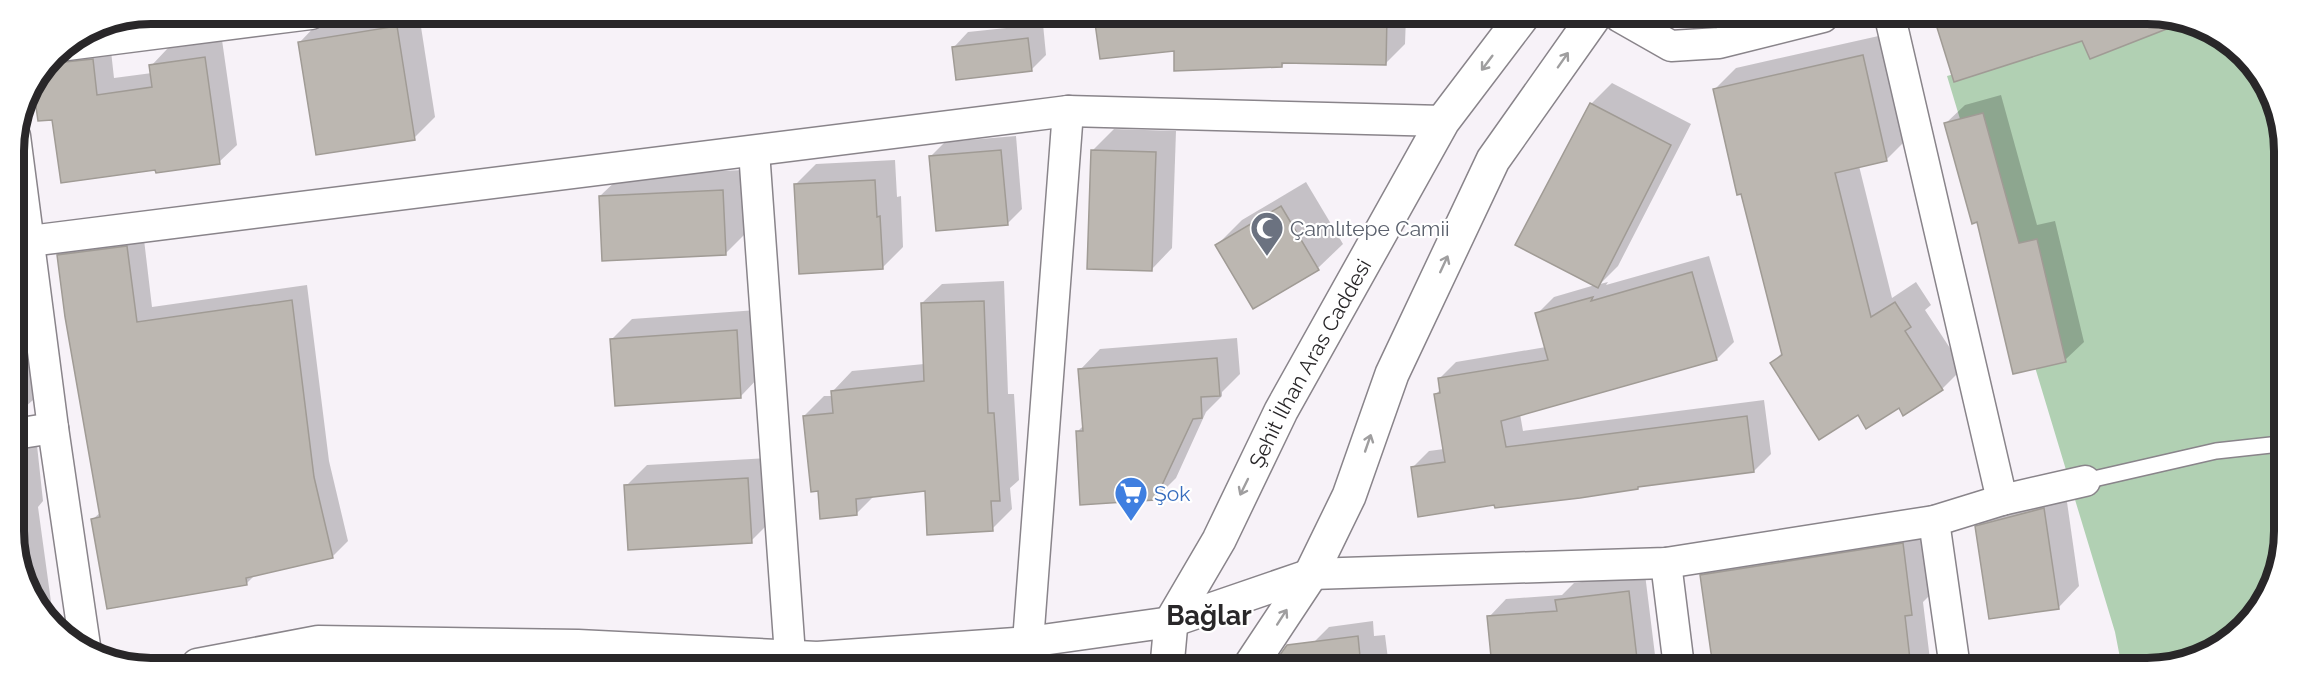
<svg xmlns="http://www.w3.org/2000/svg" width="2298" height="682" font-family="Raleway,sans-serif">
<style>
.green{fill:#b1d0b3}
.shadow{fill:#0003}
.building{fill:#bcb7b1;stroke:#a09b95;stroke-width:1.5}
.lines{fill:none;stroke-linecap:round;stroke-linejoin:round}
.service-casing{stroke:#89848a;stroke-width:18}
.minor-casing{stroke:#89848a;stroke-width:33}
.secondary-casing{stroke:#89848a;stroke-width:36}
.service{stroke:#fff;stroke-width:15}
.minor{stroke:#fff;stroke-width:30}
.secondary{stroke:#fff;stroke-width:33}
.oneway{stroke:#9f9e9f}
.labels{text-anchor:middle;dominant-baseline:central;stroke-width:4.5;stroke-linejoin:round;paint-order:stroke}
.worship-label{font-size:21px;fill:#5b616d;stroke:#fff;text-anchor:start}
.street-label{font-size:21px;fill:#292729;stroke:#fff}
.shop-label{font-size:21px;fill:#366cbe;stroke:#fff;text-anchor:start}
.district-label{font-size:27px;font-weight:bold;fill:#292729;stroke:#fff}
.rim{fill:none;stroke:#292729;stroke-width:8}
</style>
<rect width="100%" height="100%" fill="#f7f2f8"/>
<path class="green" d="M2164,18H2182L2245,54L2282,124L2280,566L2231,640L2156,668H2122L2115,632L1947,76Z"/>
<g class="shadow">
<path d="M367,14H419L435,117L414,138L300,42L320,21Z"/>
<path d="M1095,16H1406L1405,44L1386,63L1285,62L1282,66L1175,49L1101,58Z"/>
<path d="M1941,18H2176L2083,39L1937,22Z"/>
<path d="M1043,24L1046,55L1031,70L954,47L968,32Z"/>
<path d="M1883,35L1907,139L1887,159L1859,166L1892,298L1916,282L1931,305L1925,310L1963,368L1942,389L1899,406L1858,413L1771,363L1783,352L1715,89L1736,68Z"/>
<path d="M222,40L237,145L219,162L156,168L54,118L39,120L34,83L54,53L62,48L110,42L114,78L152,73L151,66L168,48Z"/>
<path d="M1612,83L1691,124L1618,266L1600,284L1608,282L1606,285L1709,256L1734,342L1717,359L1520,414L1523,431L1764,400L1771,454L1754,471L1640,485L1638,488L1496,503L1412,468L1429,451L1444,449L1435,395L1441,389L1439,379L1456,362L1546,347L1537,314L1554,297L1595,285L1591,104Z"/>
<path d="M2001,95L2037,225L2055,221L2084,342L2065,360L1978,220L1946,123L1965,105Z"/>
<path d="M1114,129L1176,131L1172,248L1152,269L1093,150Z"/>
<path d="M1016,136L1022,209L1007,224L930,157L945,142Z"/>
<path d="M895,160L897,197L901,196L903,247L882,268L796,184L816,164Z"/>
<path d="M743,170L746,233L725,254L600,196L621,176Z"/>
<path d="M1306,182L1343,244L1318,268L1217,245L1242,220Z"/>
<path d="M143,231L152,307L307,285L329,461L348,541L332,557L255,575L247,583L93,519L101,512L58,256L74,240Z"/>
<path d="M14,247L35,384L32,388L33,400L15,416Z"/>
<path d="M1004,281L1008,394H1014L1019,480L1010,488L1012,509L992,529L926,490L875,495L857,513L819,490L804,416L824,396H833V391L852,371L924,364L922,303L942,284Z"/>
<path d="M757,310L761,375L741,396L612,339L632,319Z"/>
<path d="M1237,338L1240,374L1222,392V396L1206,412L1176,478L1155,499L1077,432L1084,425L1080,370L1100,349Z"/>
<path d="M15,428L36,436L43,501L38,507L52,609L46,615L16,558Z"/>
<path d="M769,458L772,520L751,541L626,486L647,465Z"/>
<path d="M2065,488L2079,586L2059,607L1977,527L1998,506Z"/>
<path d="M1921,526L1929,596L1923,602L1931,668L1714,667L1701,576L1719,558Z"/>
<path d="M1645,574L1655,655L1645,667H1493L1489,617L1506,599L1562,595L1574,583Z"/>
<path d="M1373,621L1374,636L1385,635L1389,667L1299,666L1313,653L1314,642L1329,627Z"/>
</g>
<g class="building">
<path d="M1094,16H1387L1386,65L1282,63V67L1174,71V51L1100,59Z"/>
<path d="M1934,18H2182L2187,21L2090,59L2082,41L1954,82Z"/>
<path d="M397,26L415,140L316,155L298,42Z"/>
<path d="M1028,38L1032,71L956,80L952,47Z"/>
<path d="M1863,55L1887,161L1835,173L1871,317L1895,302L1911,327L1905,331L1943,390L1903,416L1899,408L1866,429L1858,415L1819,440L1770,363L1782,355L1741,194L1737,195L1713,89Z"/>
<path d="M205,57L220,164L156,173L155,170L61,183L52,120L38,121L33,85L47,64L93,59L97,95L152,87L149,65Z"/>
<path d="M1590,103L1671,145L1598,288L1515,245Z"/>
<path d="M1983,113L2019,243L2037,239L2066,362L2013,374L1977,222L1972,224L1944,123Z"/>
<path d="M1001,150L1008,225L936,231L929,156Z"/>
<path d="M1091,150L1156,152L1152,271L1087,269Z"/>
<path d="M875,180L877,217L880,216L883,269L799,274L794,184Z"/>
<path d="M723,190L726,255L602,261L599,196Z"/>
<path d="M1281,206L1319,270L1253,309L1215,245Z"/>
<path d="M127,246L137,322L292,300L314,477L333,558L246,578L247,585L107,609L91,519L100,517L65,317L57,255Z"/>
<path d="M1692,272L1717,360L1501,421L1506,447L1747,416L1754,472L1638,487V489L1580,498L1495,508L1494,505L1418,517L1411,467L1445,462L1434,394L1440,393L1438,378L1548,360L1535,313L1593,297L1591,301Z"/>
<path d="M984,301L988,413H994L1000,501H991L993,531L927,535L925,491L856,499L857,515L820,519L818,491L811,492L803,416L833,413L831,391L924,381L921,303Z"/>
<path d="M737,330L741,398L615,406L610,339Z"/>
<path d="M1217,358L1220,396L1201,397L1202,418L1193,419L1155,500L1080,505L1076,431H1083L1078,369Z"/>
<path d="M748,478L752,543L628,550L624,485Z"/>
<path d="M2044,508L2059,609L1989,619L1975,526Z"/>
<path d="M1903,543L1912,615L1905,616L1911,668L1713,667L1700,575Z"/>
<path d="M1629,591L1638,667H1492L1487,616L1557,611L1555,600Z"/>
<path d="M1358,636L1361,667L1272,666L1287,645Z"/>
</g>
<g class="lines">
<defs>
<path id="service" d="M2085,481L2216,451L2280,444"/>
<g id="minor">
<path d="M1620,17L1671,46L1719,43L1823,17"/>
<path d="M1890,17L2002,500"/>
<path d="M67,45L311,14"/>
<path d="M15,136L53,428L85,646"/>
<path d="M754,151L790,655"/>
<path d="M14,243L1068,111L1443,121"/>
<path d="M15,434L53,428"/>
<path d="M1934,521L1955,668"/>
<path d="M1666,563L1679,667"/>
<path d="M1028,642L1068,111"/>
<path d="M197,664L318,641L578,645L817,657L1028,642L1171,622L1311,574L1666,563L1934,521L2002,500L2085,481"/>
</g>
<g id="secondary">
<path id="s1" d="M1167,666L1171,622L1219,540L1281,411L1443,121L1522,17"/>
<path d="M1250,666L1311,574L1349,496L1392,374L1493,160L1594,17"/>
</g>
</defs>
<use href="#service" class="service-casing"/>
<use href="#minor" class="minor-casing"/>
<use href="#secondary" class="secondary-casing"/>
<use href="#service" class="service"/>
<use href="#minor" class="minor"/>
<use href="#secondary" class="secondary"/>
</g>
<defs><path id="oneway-shaft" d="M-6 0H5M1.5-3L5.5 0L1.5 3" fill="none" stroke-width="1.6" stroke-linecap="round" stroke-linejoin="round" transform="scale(1.5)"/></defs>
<g class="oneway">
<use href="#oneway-shaft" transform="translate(1563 60) rotate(-55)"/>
<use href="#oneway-shaft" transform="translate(1487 63) rotate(127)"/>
<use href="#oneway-shaft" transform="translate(1444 264) rotate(-65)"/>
<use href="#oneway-shaft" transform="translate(1368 443) rotate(-71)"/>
<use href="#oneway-shaft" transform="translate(1244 487) rotate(116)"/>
<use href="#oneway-shaft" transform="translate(1282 617) rotate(-57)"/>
</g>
<defs>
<symbol id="mosque-pin" viewBox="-11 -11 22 30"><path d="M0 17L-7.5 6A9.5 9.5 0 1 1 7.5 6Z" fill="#6b7280" stroke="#fff"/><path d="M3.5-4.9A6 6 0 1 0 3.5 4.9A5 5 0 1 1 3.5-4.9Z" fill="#fff"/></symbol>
<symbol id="supermarket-pin" viewBox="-11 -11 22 30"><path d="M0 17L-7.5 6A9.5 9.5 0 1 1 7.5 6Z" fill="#3f7fe0" stroke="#fff"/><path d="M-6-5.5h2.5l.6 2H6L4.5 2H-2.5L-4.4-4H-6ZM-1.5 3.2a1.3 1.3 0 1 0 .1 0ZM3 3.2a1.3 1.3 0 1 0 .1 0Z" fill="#fff"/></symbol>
</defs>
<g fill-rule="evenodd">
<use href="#mosque-pin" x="1248" y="209" width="38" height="52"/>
<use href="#supermarket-pin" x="1112" y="474" width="38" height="52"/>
</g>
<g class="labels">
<g class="worship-label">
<text x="1290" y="228">Çamlıtepe Camii</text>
</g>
<g class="street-label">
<text stroke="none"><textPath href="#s1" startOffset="338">Şehit İlhan Aras Caddesi</textPath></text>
</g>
<g class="shop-label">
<text x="1154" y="493">Şok</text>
</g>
<g class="district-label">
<text x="1209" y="615">Bağlar</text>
</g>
</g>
<path d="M0 0H2298V682H0ZM151 24H2147A127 127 0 0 1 2274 151V531A127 127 0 0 1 2147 658H151A127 127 0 0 1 24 531V151A127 127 0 0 1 151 24Z" fill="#fff" fill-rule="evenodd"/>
<path class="rim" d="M151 24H2147A127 127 0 0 1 2274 151V531A127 127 0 0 1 2147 658H151A127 127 0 0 1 24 531V151A127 127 0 0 1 151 24Z"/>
</svg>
